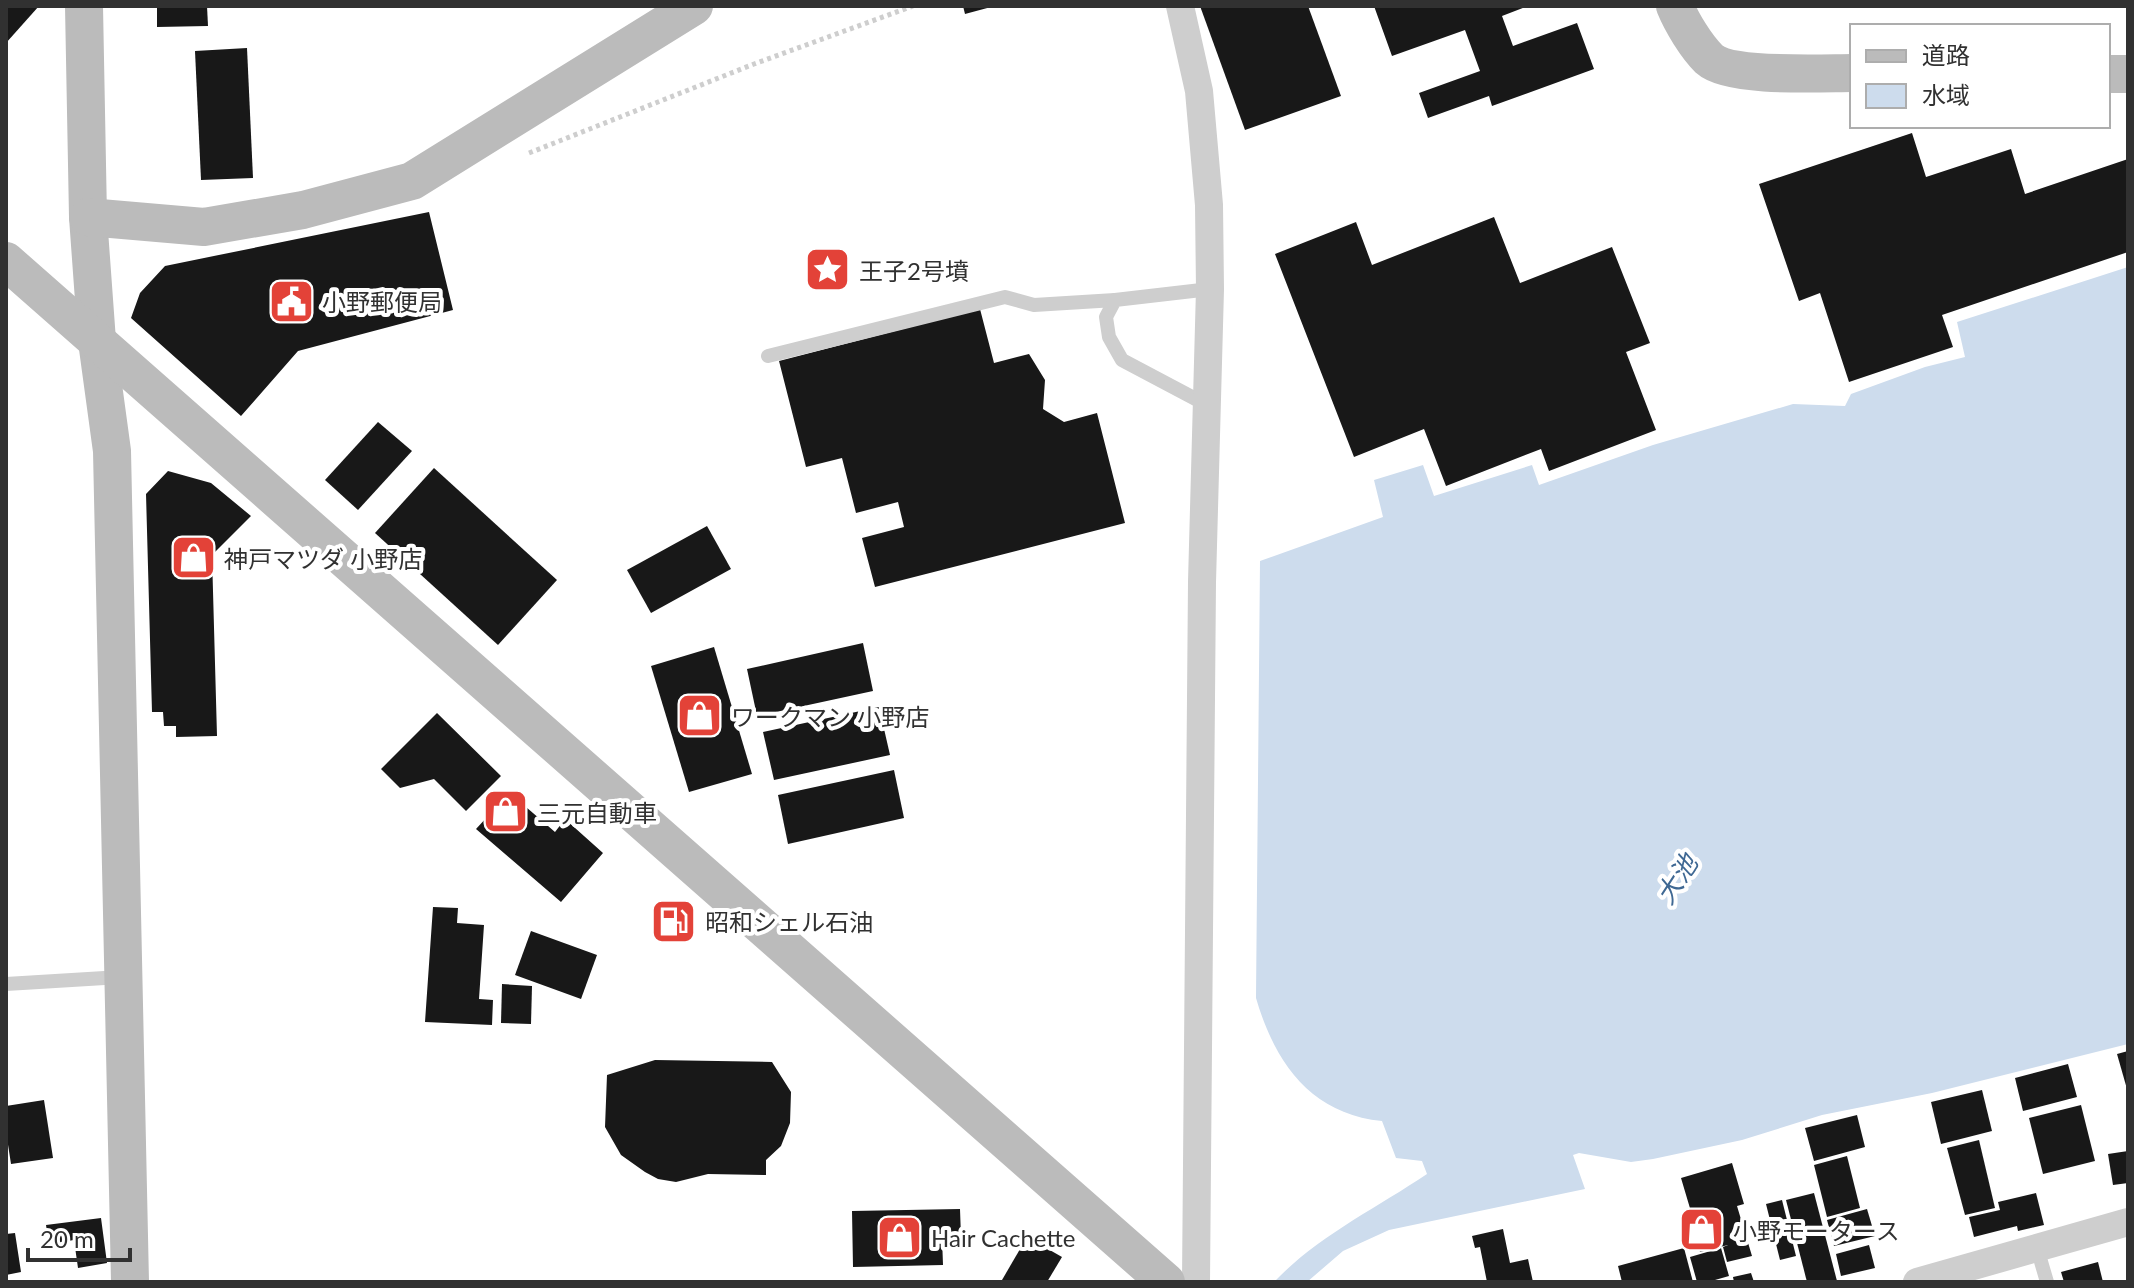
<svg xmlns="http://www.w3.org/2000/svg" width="2134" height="1288" font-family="Lato,'Noto Sans JP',sans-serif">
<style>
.water{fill:#cddced}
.building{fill:#181818}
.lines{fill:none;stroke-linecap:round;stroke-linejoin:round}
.path{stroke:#cecece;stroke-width:5;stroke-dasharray:4 4;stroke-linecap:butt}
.lane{stroke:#cecece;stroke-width:14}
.street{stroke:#cecece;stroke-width:28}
.secondary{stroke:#bbb;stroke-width:38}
.labels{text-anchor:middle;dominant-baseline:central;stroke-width:8;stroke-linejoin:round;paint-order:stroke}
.poi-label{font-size:24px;fill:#313131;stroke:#fff;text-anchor:start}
.water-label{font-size:26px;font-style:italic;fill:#3f6893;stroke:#fff}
</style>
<rect width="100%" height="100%" fill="#fff"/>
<path class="water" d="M2128,267V1044L1932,1093L1822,1115L1742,1140L1653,1159L1631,1162L1579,1153L1573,1155L1585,1189L1389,1230L1343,1251L1307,1282H1274C1318,1236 1375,1209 1427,1174L1422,1161L1396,1158L1382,1121C1311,1114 1275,1063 1256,998L1260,561L1383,517L1374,480L1423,465L1434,496L1532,465L1539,485L1653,445L1793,404L1845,406L1851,394L1925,367L1965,357L1957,322Z"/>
<g class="building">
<path d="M6,6H39L6,43Z"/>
<path d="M157,6H207L208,26L157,27Z"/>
<path d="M963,6H991V7L965,14Z"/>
<path d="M1200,6H1308L1341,96L1245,130Z"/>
<path d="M1374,6H1528L1502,16L1513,46L1577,23L1594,69L1492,106L1489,96L1428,118L1419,93L1480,71L1465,30L1392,56Z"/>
<path d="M247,48L253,178L201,180L195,51Z"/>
<path d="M1912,133L1926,177L2011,149L2025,194L2128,159V252L1942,315L1953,347L1849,382L1820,293L1799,301L1759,184Z"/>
<path d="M429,212L453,310L298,351L241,416L131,318L140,293L165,266Z"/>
<path d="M1494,217L1520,283L1612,247L1650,343L1626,352L1656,430L1549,471L1541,449L1446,486L1424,429L1354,457L1275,254L1356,222L1372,265Z"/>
<path d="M980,309L994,363L1029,354L1045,380L1043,409L1064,422L1097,413L1125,523L875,587L862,538L904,527L898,502L856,513L842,458L806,467L779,361Z"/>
<path d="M378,422L412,451L358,510L325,480Z"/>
<path d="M434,468L557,580L498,645L375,533Z"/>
<path d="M168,471L211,483L251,516L212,555L217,736L176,737V726H164L163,712H152L146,494Z"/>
<path d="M707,526L731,569L651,613L627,570Z"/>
<path d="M863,643L873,691L757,716L747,669Z"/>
<path d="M714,647L752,774L689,792L651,666Z"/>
<path d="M879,707L890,755L774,780L763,732Z"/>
<path d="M437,713L501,776L466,811L434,779L400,788L381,769Z"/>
<path d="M894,770L904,818L788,844L778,795Z"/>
<path d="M499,804L516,818L526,807L555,832L565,819L603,853L561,902L476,829Z"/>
<path d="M433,907L458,908L457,923L484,925L479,999L493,1000L492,1025L425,1022Z"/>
<path d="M531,931L597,955L581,999L515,975Z"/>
<path d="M502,984L532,986L531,1024L501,1023Z"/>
<path d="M2128,1051V1089H2127L2117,1054Z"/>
<path d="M655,1060L772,1062L791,1092L790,1123L781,1146L766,1160V1175L708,1174L676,1182L658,1179L645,1172L621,1155L605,1127L607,1075Z"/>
<path d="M2068,1064L2077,1097L2023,1111L2015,1078Z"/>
<path d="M1982,1090L1992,1131L1941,1144L1931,1102Z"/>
<path d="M44,1100L53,1158L11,1164L6,1132V1106Z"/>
<path d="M2081,1105L2095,1161L2043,1174L2029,1118Z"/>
<path d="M1857,1115L1865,1147L1814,1161L1805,1128Z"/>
<path d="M1979,1140L1995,1208L1965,1215L1947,1148Z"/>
<path d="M2128,1151V1183L2113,1185L2108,1154Z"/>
<path d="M1847,1156L1860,1208L1827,1217L1814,1165Z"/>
<path d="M1732,1163L1744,1204L1737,1206L1752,1256L1727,1262L1723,1247L1728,1245L1700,1252L1693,1227L1718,1220L1715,1210L1692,1215L1681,1178Z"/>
<path d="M1814,1193L1837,1281L1832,1282H1807L1786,1200Z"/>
<path d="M2036,1193L2044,1225L2018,1231L2017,1226L1974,1237L1969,1217L2000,1210L1998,1202Z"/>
<path d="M1782,1200L1796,1256L1780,1260L1766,1204Z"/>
<path d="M960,1209L961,1237H942L943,1265L853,1267L852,1211Z"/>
<path d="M1867,1209L1875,1236L1834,1246L1827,1220Z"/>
<path d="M101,1218L107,1263L78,1268L74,1240L49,1244L46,1225Z"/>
<path d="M1503,1229L1510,1263L1528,1259L1533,1282H1487L1480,1247L1475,1248L1472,1236Z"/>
<path d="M15,1233L21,1272L6,1275V1234Z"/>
<path d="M1027,1237L1062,1257L1047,1282H1006L1002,1280Z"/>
<path d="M1869,1245L1875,1268L1841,1276L1836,1254Z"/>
<path d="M1684,1248L1693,1282H1622L1618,1266Z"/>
<path d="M1721,1248L1729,1276L1708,1282H1697L1690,1257Z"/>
<path d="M2098,1262L2103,1282H2064L2061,1272Z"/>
<path d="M1751,1273L1754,1282H1734L1733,1277Z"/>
</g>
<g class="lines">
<path class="path" d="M529,153L754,64L913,6"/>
<g class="lane">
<path d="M768,356L1005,297L1034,305L1115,300"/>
<path d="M1207,405L1122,360L1109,337L1106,317L1115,300L1210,289"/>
<path d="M6,984L121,977"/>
<path d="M2037,1248L2047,1282"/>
</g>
<g class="street">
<path d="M1180,6L1199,91L1209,205L1210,289L1202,582L1196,1282"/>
<path d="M1917,1282L2128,1222"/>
</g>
<g class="secondary">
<path d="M84,6L88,217L97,341L112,451L130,1282"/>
<path d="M1675,6C1682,23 1696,46 1709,59C1730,78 1822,73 1852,73"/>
<path d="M2108,74H2128"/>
<path d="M88,217L204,227L303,210L412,181L694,6"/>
<path d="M6,261L1166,1282"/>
</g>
</g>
<defs>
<symbol id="sight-square" viewBox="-11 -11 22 22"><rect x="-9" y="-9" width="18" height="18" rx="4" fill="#e34238" stroke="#fff"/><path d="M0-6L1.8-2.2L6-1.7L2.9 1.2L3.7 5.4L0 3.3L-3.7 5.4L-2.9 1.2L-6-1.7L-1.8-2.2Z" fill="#fff"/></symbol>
<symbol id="civic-square" viewBox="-11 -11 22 22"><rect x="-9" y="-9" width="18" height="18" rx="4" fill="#e34238" stroke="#fff"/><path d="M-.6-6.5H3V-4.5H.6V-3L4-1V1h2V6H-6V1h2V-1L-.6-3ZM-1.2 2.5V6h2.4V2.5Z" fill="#fff"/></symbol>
<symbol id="shop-square" viewBox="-11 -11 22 22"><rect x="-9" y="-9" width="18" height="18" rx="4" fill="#e34238" stroke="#fff"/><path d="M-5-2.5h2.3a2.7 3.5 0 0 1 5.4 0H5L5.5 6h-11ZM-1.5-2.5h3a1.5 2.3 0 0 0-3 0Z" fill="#fff"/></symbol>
<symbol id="fuel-square" viewBox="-11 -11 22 22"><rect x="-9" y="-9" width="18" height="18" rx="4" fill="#e34238" stroke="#fff"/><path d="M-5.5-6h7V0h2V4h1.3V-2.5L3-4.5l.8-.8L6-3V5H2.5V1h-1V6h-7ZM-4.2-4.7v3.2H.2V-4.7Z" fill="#fff"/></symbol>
</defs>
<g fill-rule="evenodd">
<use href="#sight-square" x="802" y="244" width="51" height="51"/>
<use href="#civic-square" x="266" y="276" width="51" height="51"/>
<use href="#shop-square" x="168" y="532" width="51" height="51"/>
<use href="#shop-square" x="674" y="690" width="51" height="51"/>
<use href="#shop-square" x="480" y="786" width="51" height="51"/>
<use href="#fuel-square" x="648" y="896" width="51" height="51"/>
<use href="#shop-square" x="1676" y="1204" width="51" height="51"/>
<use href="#shop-square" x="874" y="1212" width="51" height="51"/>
</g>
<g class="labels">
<g class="poi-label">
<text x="859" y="270">王子2号墳</text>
<text x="322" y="301">小野郵便局</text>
<text x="224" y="558">神戸マツダ 小野店</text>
<text x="731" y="716">ワークマン 小野店</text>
<text x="537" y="812">三元自動車</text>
<text x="705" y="921">昭和シェル石油</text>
<text x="1733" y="1230">小野モータース</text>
<text x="931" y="1237">Hair Cachette</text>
</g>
<g class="water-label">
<text transform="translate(1676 879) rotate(-57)">大池</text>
</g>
</g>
<rect width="2134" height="1288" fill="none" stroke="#313131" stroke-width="16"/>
<rect x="1850" y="24" width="260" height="104" fill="#ffffff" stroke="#adadad" stroke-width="2"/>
<rect x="1866" y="50" width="40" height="12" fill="#bbbbbb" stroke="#adadad" stroke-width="2"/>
<text x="1922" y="64" font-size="24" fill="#313131">道路</text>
<rect x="1866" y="84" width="40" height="24" fill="#cddced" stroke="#adadad" stroke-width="2"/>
<text x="1922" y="104" font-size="24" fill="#313131">水域</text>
<path d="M28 1248v12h102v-12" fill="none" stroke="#313131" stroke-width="4"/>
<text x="40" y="1248" font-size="24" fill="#313131" stroke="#ffffff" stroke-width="6" paint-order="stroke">20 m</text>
</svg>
